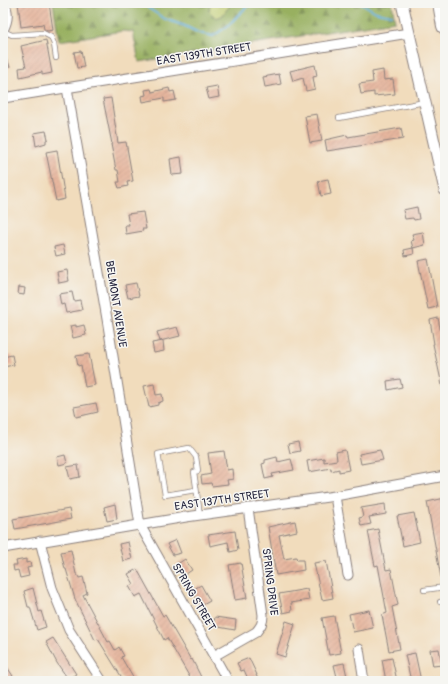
<svg xmlns="http://www.w3.org/2000/svg" width="448" height="684" font-family="Pangolin,sans-serif">
<style>
.grass{fill:url(#grass-tufts);stroke:#717754}
.forest{fill:url(#forest-firs);stroke:#5d694e}
.lines{fill:none;stroke-linecap:round;stroke-linejoin:round}
.stream{stroke:#65b1de;stroke-width:2}
.building{fill:url(#building-hatch)}
.service-casing{stroke:#8a7f7c;stroke-width:6}
.minor-casing{stroke:#8a7f7c;stroke-width:11}
.tertiary-casing{stroke:#8a7f7c;stroke-width:13}
.motorway-casing{stroke:#8a7f7c;stroke-width:18}
.service{stroke:#fff;stroke-width:4.5}
.minor{stroke:#fff;stroke-width:9}
.tertiary{stroke:#fff;stroke-width:11}
.motorway{stroke:#fff;stroke-width:16}
.labels{text-anchor:middle;dominant-baseline:central;stroke-width:3;stroke-linejoin:round;paint-order:stroke}
.street-label{font-size:11px;fill:#22223b;stroke:#f6f6f2}
</style>
<defs>
<pattern id="grass-tufts" width="24" height="20" patternUnits="userSpaceOnUse"><rect width="24" height="20" fill="#c0cc6e"/><path d="M3 7l-1-3M5 7V3M7 7l1-3M15 17l-1-3M17 17v-4M19 17l1-3" fill="none" stroke="#a5af60"/></pattern>
<pattern id="forest-firs" width="22" height="20" patternUnits="userSpaceOnUse"><rect width="22" height="20" fill="#98b061"/><path d="M5 1l3.5 6h-7zM16 11l3.5 6h-7z" fill="#7c8f51"/></pattern>
<pattern id="building-hatch" width="6" height="6" patternUnits="userSpaceOnUse"><rect width="6" height="6" fill="#e6b69e"/><path d="M-1 1l2-2M0 6l6-6M5 7l2-2" fill="none" stroke="#c59c89"/></pattern>
</defs>
<rect width="100%" height="100%" fill="#f6f6f2"/>
<filter id="ink" filterUnits="userSpaceOnUse"><feTurbulence type="fractalNoise" baseFrequency=".025" numOctaves="2"/><feDisplacementMap in="SourceGraphic" scale="8" xChannelSelector="R" yChannelSelector="G"/><feConvolveMatrix kernelMatrix="1 2 1 2 8 2 1 2 1" color-interpolation-filters="sRGB"/></filter>
<filter id="wash" filterUnits="userSpaceOnUse"><feTurbulence type="fractalNoise" baseFrequency=".012" numOctaves="4" result="noise"/><feDisplacementMap in="SourceGraphic" scale="16" xChannelSelector="R" yChannelSelector="G"/><feGaussianBlur stdDeviation="0.9" result="paint"/><feColorMatrix in="noise" values="0 0 0 0 0 0 0 0 0 0 0 0 0 0 0 0 0 1.4 0 .05"/><feComposite in="paint" operator="in"/></filter>
<g filter="url(#wash)">
<rect width="100%" height="100%" fill="#f1dcbc"/>
<path class="grass" d="M210,3H232L222,16L216,18L209,11Z"/>
<path class="forest" d="M53,3H210L209,11L216,18L222,16L232,3H392L395,21L139,62L133,32L123,31L59,41Z"/>
<g class="lines">
<g class="stream">
<path d="M145,3L148,8L165,19L185,26L199,33L213,36L228,26L238,15L251,3"/>
<path d="M308,3L313,5L329,3"/>
<path d="M356,3H361L376,12L392,15"/>
</g>
</g>
<g id="blocks">
<g class="building">
<path d="M18,3H49L53,30L47,31L44,29L43,24L21,27Z"/>
<path d="M46,40L52,73L42,75V72L20,77L19,68L26,67L21,46Z"/>
<path d="M81,51L84,67L77,68L74,52Z"/>
<path d="M8,61L10,67L3,69V62Z"/>
<path d="M315,65L317,76L313,77L315,89L306,91L303,78L293,81L290,71Z"/>
<path d="M383,70L384,80L393,79L395,94L374,96V92L361,94L359,84L373,82L372,72Z"/>
<path d="M279,74L281,84L265,87L263,77Z"/>
<path d="M217,86L219,97L209,99L206,88Z"/>
<path d="M169,88L170,92L174,91L176,100L164,102V98L143,102L142,96L146,95L145,90L151,89L152,92Z"/>
<path d="M111,98L118,143L126,142L133,181L127,182L128,186L119,188L117,182H120L118,170H116L111,144H112L103,99Z"/>
<path d="M317,114L322,141L310,143L305,116Z"/>
<path d="M401,128L403,139L327,151L325,140L347,135L348,137Z"/>
<path d="M46,131L48,139L46,140V143L36,146L34,133Z"/>
<path d="M57,150L65,199L56,201L46,152Z"/>
<path d="M181,157L183,174L172,175L170,159Z"/>
<path d="M328,179L331,194L321,196L318,181Z"/>
<path d="M417,207L419,219L414,220L413,218L405,219L403,210Z"/>
<path d="M143,212L146,229H142L143,231L126,234L125,225H129L127,214Z"/>
<path d="M423,232L425,245L413,248L411,241L414,240L412,234Z"/>
<path d="M63,245L65,254L56,256L54,247Z"/>
<path d="M413,248L414,254L405,256L404,250Z"/>
<path d="M428,259L437,307L428,309L418,261Z"/>
<path d="M67,270L69,281L59,283L57,272Z"/>
<path d="M136,283L139,296L128,298L125,285Z"/>
<path d="M19,287L25,288L24,295L18,294Z"/>
<path d="M72,292L74,301L80,300L82,310L66,313L64,304L61,305L59,294Z"/>
<path d="M438,318L445,353V390H443L433,344H434L430,320Z"/>
<path d="M76,325V327L84,325L86,335L73,338L70,326Z"/>
<path d="M177,327L180,336L160,341L157,332Z"/>
<path d="M163,341L164,351L154,353L152,343Z"/>
<path d="M89,354L95,385L85,387L81,365L78,366L76,356Z"/>
<path d="M12,355L14,365L3,367V357Z"/>
<path d="M400,379L402,387L388,390L387,381Z"/>
<path d="M154,384L156,395L162,394L163,401L158,403V405L149,407L144,386Z"/>
<path d="M96,403L98,412L76,417L74,407Z"/>
<path d="M298,442L300,451L290,453L288,444Z"/>
<path d="M345,450L349,470L339,472V469L331,471V468L309,472L307,461L324,458V462L337,460L336,452Z"/>
<path d="M380,450L383,460L361,464L359,454Z"/>
<path d="M224,451L227,470L232,469L233,479L227,480L228,484L212,486L211,483L202,484L201,476L211,474L208,453Z"/>
<path d="M65,455L67,463L59,465L57,457Z"/>
<path d="M277,457L278,462L291,459L294,470L272,474L273,477L265,479L262,464L265,463V460Z"/>
<path d="M78,465L80,477L70,479L67,467Z"/>
<path d="M445,498V583H442L427,502Z"/>
<path d="M115,504L117,519L107,521L104,507Z"/>
<path d="M385,504L386,514L369,517L371,524L361,526L359,518L363,517L361,508Z"/>
<path d="M69,509L71,519L15,529L13,519Z"/>
<path d="M414,513L420,542L403,546L397,516Z"/>
<path d="M295,521L297,531L279,535L283,554L284,559L296,557L297,560H303L304,570L276,575L268,527Z"/>
<path d="M378,529L386,570L391,569L398,605L392,607L400,649L389,651L382,615L387,613L378,565L375,566L368,531Z"/>
<path d="M235,531L238,550L230,552L228,542L210,546L208,535Z"/>
<path d="M176,540L181,553L173,555L167,544Z"/>
<path d="M128,542L132,559L123,561L119,544Z"/>
<path d="M71,550L76,574H77L79,578L83,577L87,593L83,595L108,642L110,641L115,650L119,647L124,656L121,657L135,681H124L98,639L95,640L75,599L66,569H65L61,552Z"/>
<path d="M26,559V563L30,562L31,567L27,568L29,576L20,578L18,570L14,571L13,565H17L16,561Z"/>
<path d="M185,559L192,570L183,576L176,565Z"/>
<path d="M326,561L333,598L322,600L314,563Z"/>
<path d="M241,563L247,598L235,600L229,565Z"/>
<path d="M137,569L163,616L165,615L191,660L192,659L203,681H192L167,638L164,640L141,594L135,597L129,586L134,584L128,574Z"/>
<path d="M201,585L210,601L201,606L192,590Z"/>
<path d="M33,588L39,612L41,611L46,627L37,630L30,607H28L24,591Z"/>
<path d="M307,589L309,600L291,603L292,611L283,613L279,594Z"/>
<path d="M369,610L373,628L353,632L349,614Z"/>
<path d="M334,616L341,653L329,655L322,618Z"/>
<path d="M215,617L236,620L235,630L213,626Z"/>
<path d="M286,621L295,624L285,657L276,654Z"/>
<path d="M53,638L76,674L68,679L57,663L46,642Z"/>
<path d="M439,649L442,665L433,666L430,650Z"/>
<path d="M415,653L421,681H411L405,655Z"/>
<path d="M249,658L257,675H256L259,681H249L244,670L241,671L237,663Z"/>
<path d="M392,658L397,681H386L382,660Z"/>
<path d="M3,661L13,676L5,681H3Z"/>
<path d="M344,663L348,681H338L334,665Z"/>
</g>
</g>
</g>
<g filter="url(#ink)">
<use href="#blocks" fill-opacity="0" stroke="#8a7f7c" stroke-width="1"/>
<g class="lines">
<defs>
<g id="service">
<path d="M3,31L12,35L43,33L51,37L54,44L56,58"/>
<path d="M339,118L425,102"/>
<path d="M196,490L165,495L158,454L189,448L196,457L198,471L194,472L200,515"/>
<path d="M424,590L445,587"/>
<path d="M440,602L445,601"/>
</g>
<g id="minor">
<path d="M3,30C8,21 9,12 4,3"/>
<path d="M67,88L107,319L140,525L228,681"/>
<path d="M3,98L409,33"/>
<path d="M335,496L348,575"/>
<path d="M40,541L52,588L69,630L102,681"/>
<path d="M3,548L186,517L335,496L445,476"/>
<path d="M359,649L364,681"/>
<path d="M214,656L256,632C261,626 263,623 263,615L248,508"/>
</g>
<path id="tertiary" d="M402,3L445,190"/>
<path id="motorway" d="M441,3L445,26"/>
</defs>
<use href="#service" class="service-casing"/>
<use href="#minor" class="minor-casing"/>
<use href="#tertiary" class="tertiary-casing"/>
<use href="#motorway" class="motorway-casing"/>
<use href="#service" class="service"/>
<use href="#minor" class="minor"/>
<use href="#tertiary" class="tertiary"/>
<use href="#motorway" class="motorway"/>
</g>
</g>
<g class="labels">
<g class="street-label">
<text transform="translate(204 54) rotate(-9)">EAST 139TH STREET</text>
<text transform="translate(116 304) rotate(81)">BELMONT AVENUE</text>
<text transform="translate(222 500) rotate(-8)">EAST 137TH STREET</text>
<text transform="translate(270 582) rotate(83)">SPRING DRIVE</text>
<text transform="translate(194 597) rotate(60)">SPRING STREET</text>
</g>
</g>
<rect width="448" height="684" fill="none" stroke="#f6f6f2" stroke-width="16"/>
</svg>
